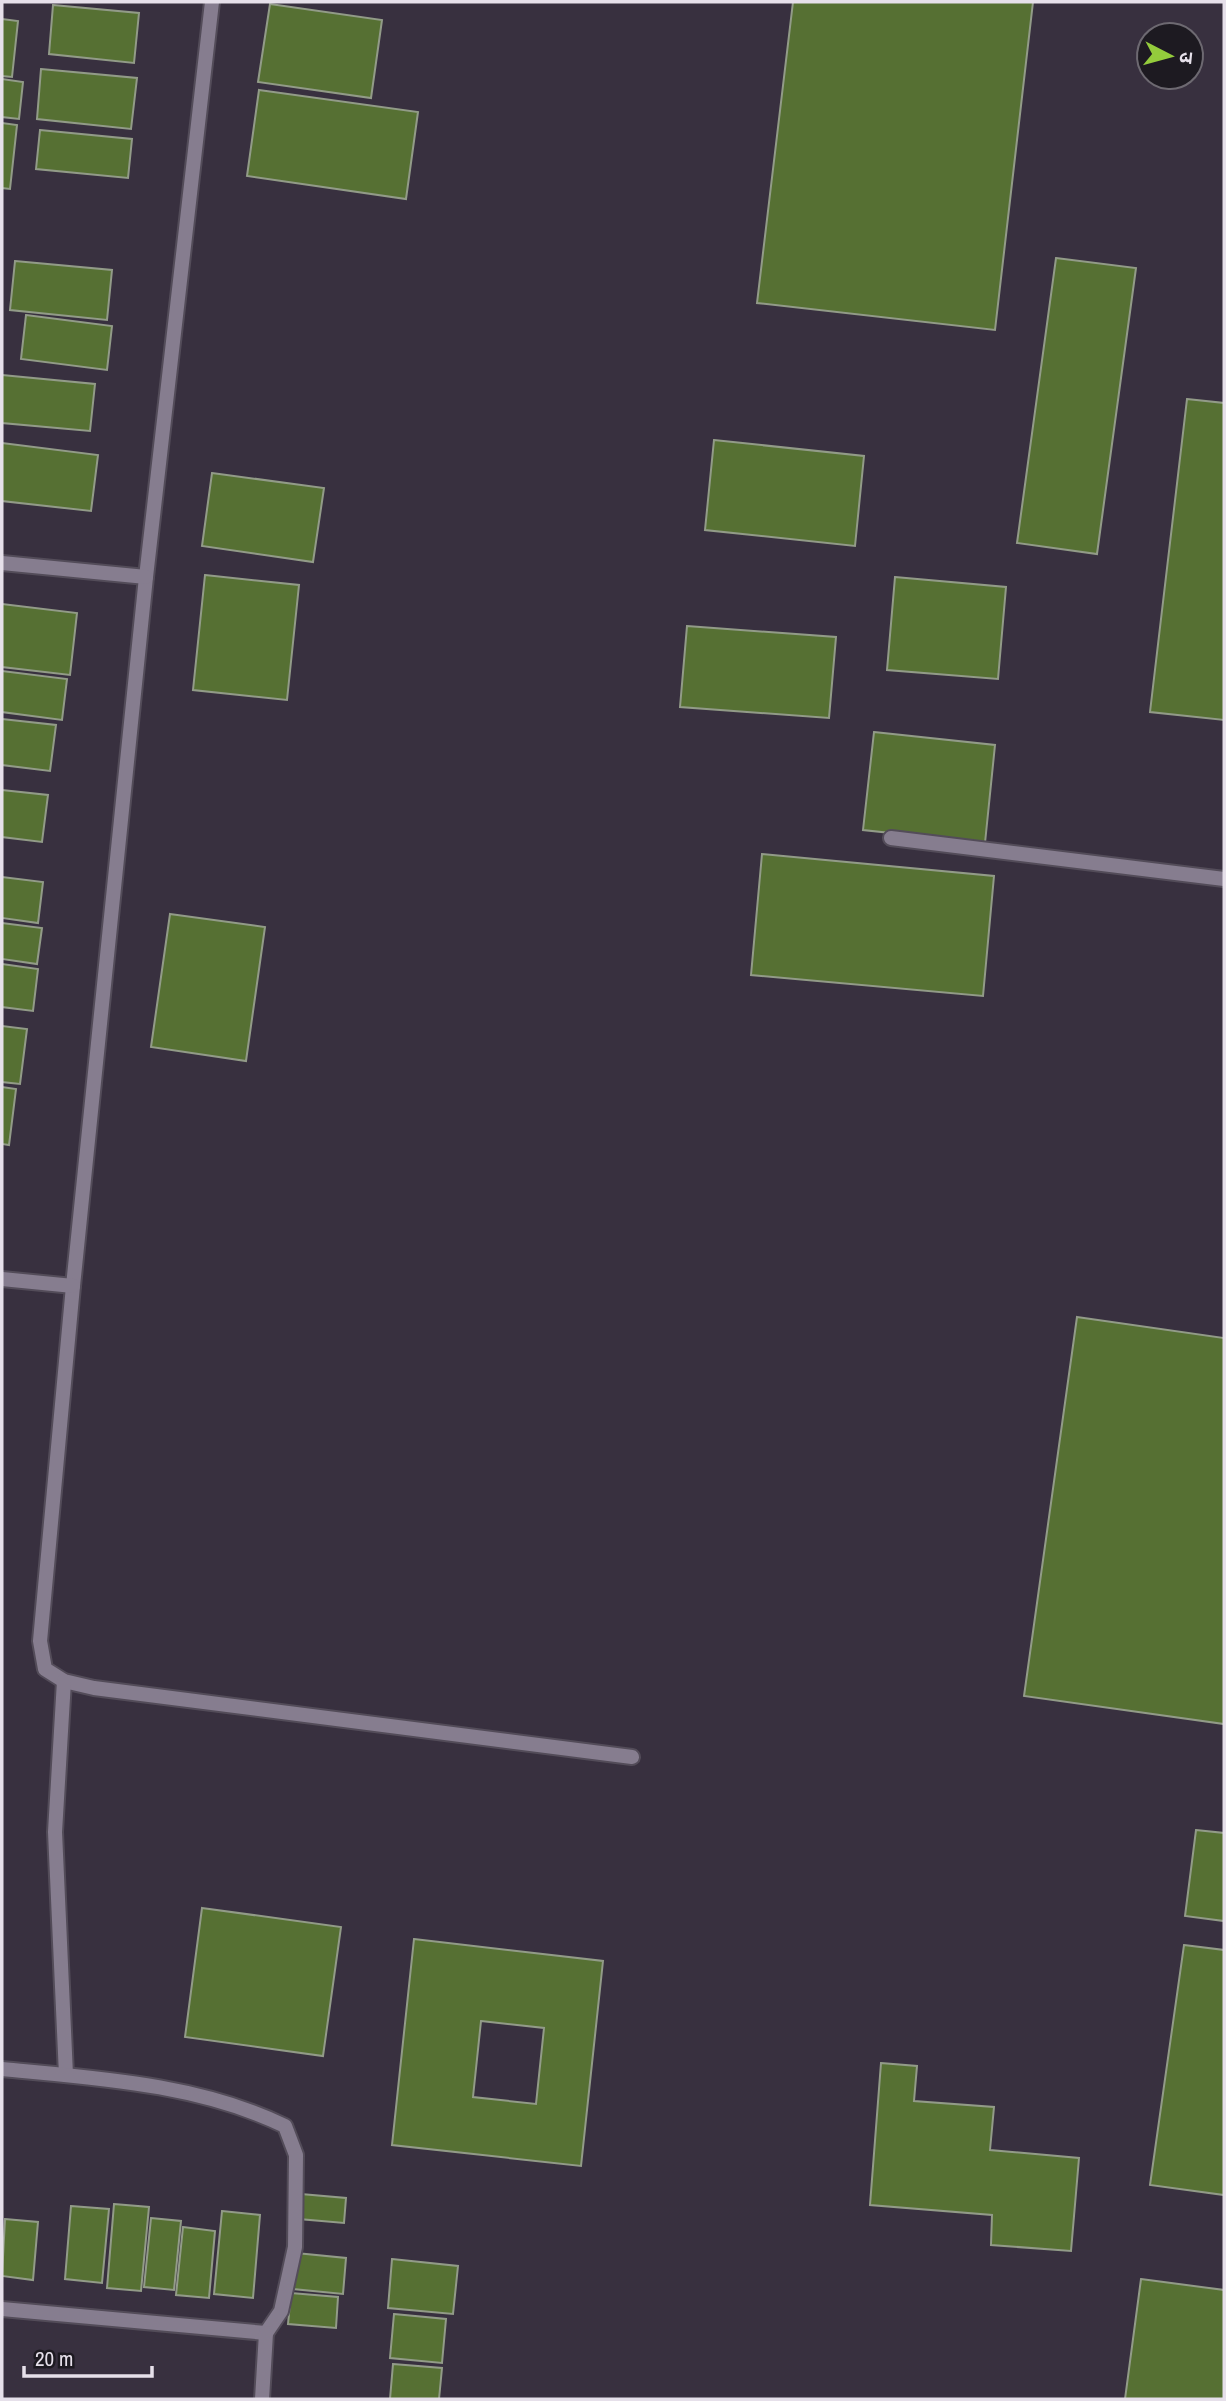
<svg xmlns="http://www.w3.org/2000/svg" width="1226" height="2401" font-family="'Archivo Narrow','Noto Sans Devanagari',sans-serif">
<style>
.building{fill:#567033;stroke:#929b88;stroke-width:2;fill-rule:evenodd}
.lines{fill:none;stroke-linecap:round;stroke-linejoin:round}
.service-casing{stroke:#534c59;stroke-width:18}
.minor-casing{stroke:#534c59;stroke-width:18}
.service{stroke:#867d8f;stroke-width:14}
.minor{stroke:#867d8f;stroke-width:14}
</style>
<rect width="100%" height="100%" fill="#38303f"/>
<g class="building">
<path d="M793,2H1033L995,330L757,303Z"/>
<path d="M270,4L382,20L371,98L258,82Z"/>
<path d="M53,5L139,13L134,63L49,54Z"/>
<path d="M2,19L18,21L12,77L2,76Z"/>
<path d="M41,69L137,78L131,129L37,119Z"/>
<path d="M2,79L23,82L19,119L2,117Z"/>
<path d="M259,90L418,112L406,199L247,176Z"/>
<path d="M2,123L17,125L10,189L2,188Z"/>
<path d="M40,130L132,139L128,178L36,169Z"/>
<path d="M1056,258L1136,268L1097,554L1017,543Z"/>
<path d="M15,261L112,270L107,320L10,310Z"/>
<path d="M26,315L112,326L107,370L21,359Z"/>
<path d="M2,375L95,384L90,431L2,423Z"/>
<path d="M1187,399L1224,403V720L1150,712Z"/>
<path d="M714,440L864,456L855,546L705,530Z"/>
<path d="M2,443L98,455L91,511L2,501Z"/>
<path d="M212,473L324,488L313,562L202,546Z"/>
<path d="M205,575L299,585L287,700L193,690Z"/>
<path d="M895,577L1006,587L998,679L887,670Z"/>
<path d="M2,604L77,613L70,675L2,667Z"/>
<path d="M687,626L836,637L829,718L680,707Z"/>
<path d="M2,671L67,679L62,720L2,712Z"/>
<path d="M2,719L56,725L50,771L2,765Z"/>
<path d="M874,732L995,745L985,843L863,830Z"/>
<path d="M2,790L48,795L42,842L2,837Z"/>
<path d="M762,854L994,876L983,996L751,975Z"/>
<path d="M2,877L43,882L38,923L2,918Z"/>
<path d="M170,914L265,927L246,1061L151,1047Z"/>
<path d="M2,923L42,928L37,964L2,959Z"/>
<path d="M2,964L38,969L33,1011L2,1007Z"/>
<path d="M2,1026L27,1029L20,1084L2,1082Z"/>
<path d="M2,1087L16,1089L9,1145L2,1144Z"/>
<path d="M1077,1317L1224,1338V1724L1024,1696Z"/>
<path d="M1196,1830L1224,1833V1921L1185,1916Z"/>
<path d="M202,1908L341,1927L323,2056L185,2037Z"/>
<path d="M414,1939L603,1961L581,2166L392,2145ZM481,2021L544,2028L536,2104L473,2097Z"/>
<path d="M1184,1945L1224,1950V2195L1150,2185Z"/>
<path d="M881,2063L917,2066L914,2101L994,2107L990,2150L1079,2158L1071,2251L991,2245L992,2215L870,2205Z"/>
<path d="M301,2194L346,2198L344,2223L299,2219Z"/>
<path d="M114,2204L149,2207L141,2291L107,2288Z"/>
<path d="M71,2206L109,2209L102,2283L65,2279Z"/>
<path d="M222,2211L260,2215L253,2298L214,2294Z"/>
<path d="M151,2218L181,2221L174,2290L144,2287Z"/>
<path d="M5,2219L38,2222L33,2280L2,2276Z"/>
<path d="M183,2227L215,2231L209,2298L176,2295Z"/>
<path d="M296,2253L346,2258L343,2294L293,2289Z"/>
<path d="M392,2259L458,2266L453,2314L388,2308Z"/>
<path d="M1141,2279L1224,2290V2399H1125Z"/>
<path d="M291,2293L338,2297L336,2328L288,2324Z"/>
<path d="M394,2314L446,2319L442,2363L390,2358Z"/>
<path d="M393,2364L442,2368L439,2399H390Z"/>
</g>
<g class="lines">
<defs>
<path id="service" d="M891,838L1224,879"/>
<g id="minor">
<path d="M212,2L146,577L73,1286L40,1641L45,1669L64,1681L94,1688L632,1757"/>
<path d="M2,563L146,577"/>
<path d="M2,1279L73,1286"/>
<path d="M64,1681L55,1832L66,2075"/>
<path d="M2,2069C96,2078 199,2084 285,2126L296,2155L295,2247L281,2311L266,2333L2,2309"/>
<path d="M262,2399L266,2333"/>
</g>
</defs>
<use href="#service" class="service-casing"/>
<use href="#minor" class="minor-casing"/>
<use href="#service" class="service"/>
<use href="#minor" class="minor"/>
</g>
<rect width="1226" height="2401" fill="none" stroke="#e6e0ea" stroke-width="7"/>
<g transform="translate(1170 56) rotate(96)"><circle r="33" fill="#1d1a21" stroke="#6d6971" stroke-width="2"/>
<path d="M0-5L12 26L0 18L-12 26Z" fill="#94cc3c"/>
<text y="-10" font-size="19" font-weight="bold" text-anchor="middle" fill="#e6e0ea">उ</text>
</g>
<path d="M24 2366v10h128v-10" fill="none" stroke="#e6e0ea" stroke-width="3.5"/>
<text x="35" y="2366" font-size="21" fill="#e6e0ea" stroke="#1d1a21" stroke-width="5" paint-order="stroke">20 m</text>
</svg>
